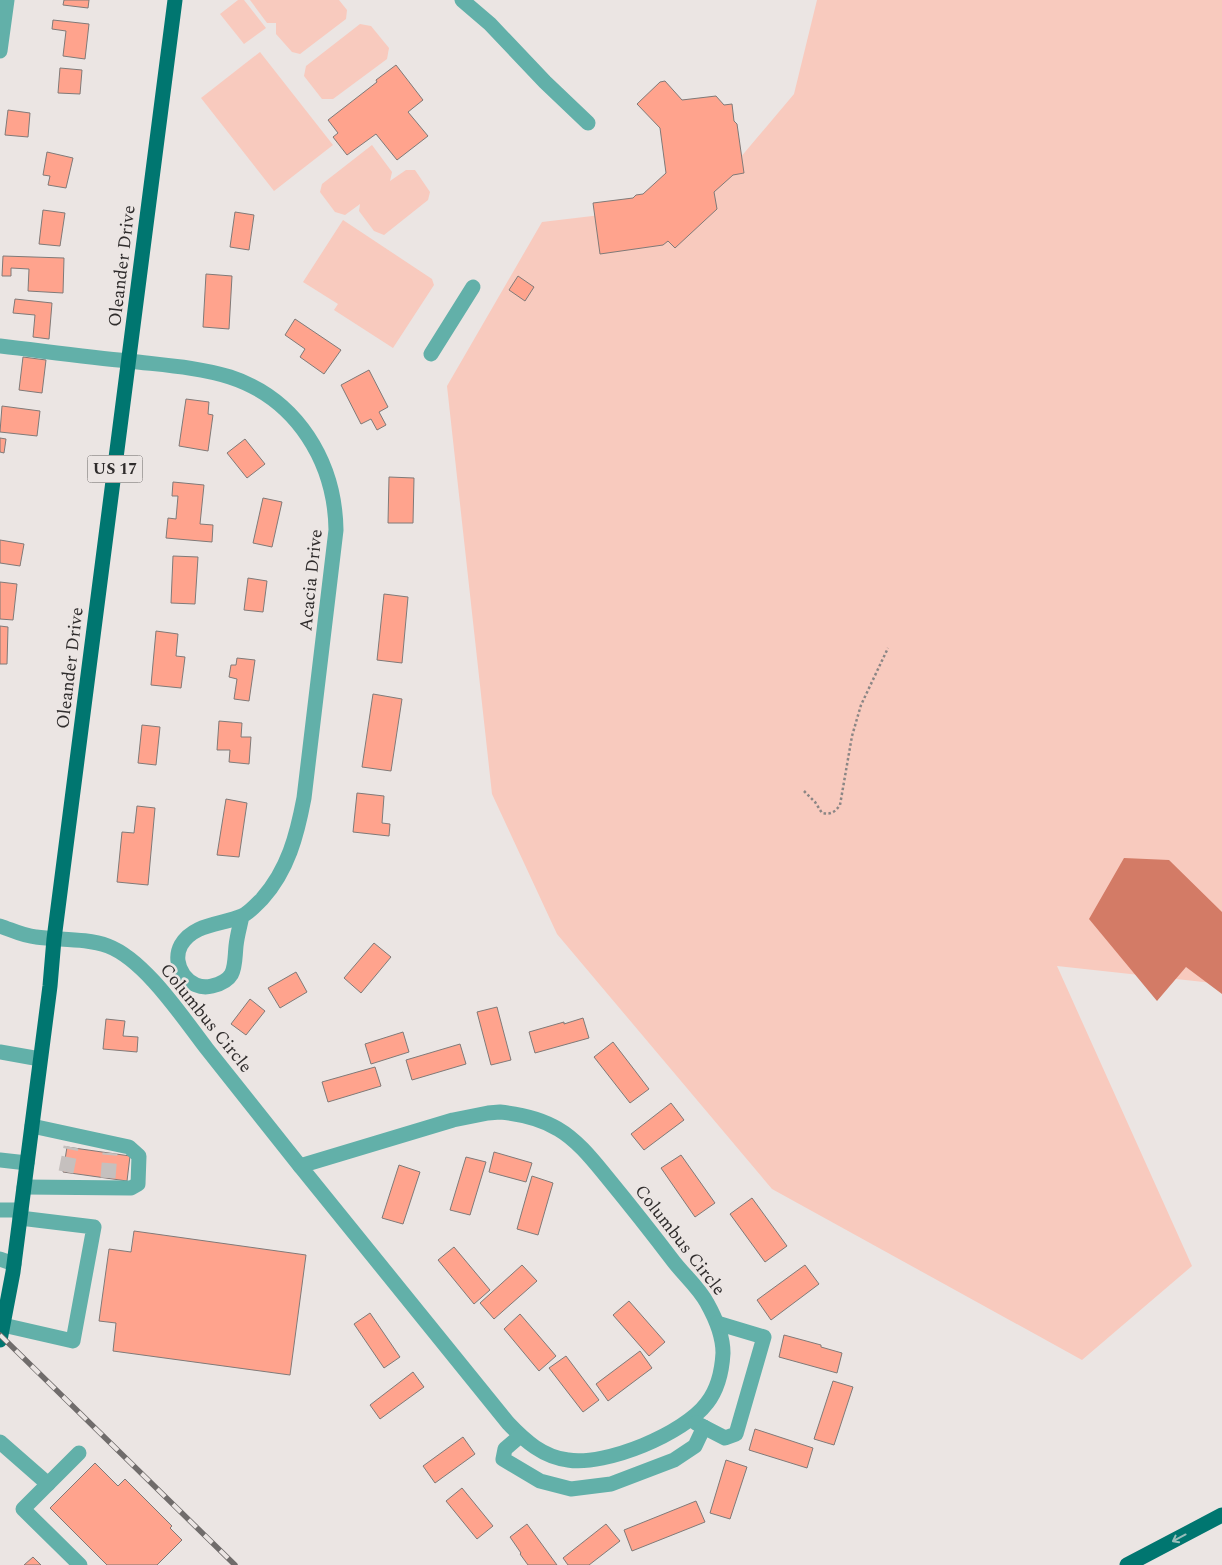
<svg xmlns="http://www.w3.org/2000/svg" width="1222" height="1565" font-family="Spectral,serif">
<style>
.green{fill:#f8cabe}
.water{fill:#d37b66}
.building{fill:#ffa38d;stroke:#807a78}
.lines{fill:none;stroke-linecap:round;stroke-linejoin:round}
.minor-tunnel{stroke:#c5c0be;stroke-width:15;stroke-dasharray:15 8;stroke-linecap:butt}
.path{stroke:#8b8685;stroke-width:2.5;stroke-dasharray:2.5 2.5;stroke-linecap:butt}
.minor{stroke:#62b0a9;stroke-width:15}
.major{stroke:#007670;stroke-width:15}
.rail-casing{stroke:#706c6b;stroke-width:5.5}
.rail{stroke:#ebe5e3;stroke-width:4;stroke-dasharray:11;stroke-linecap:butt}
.oneway{stroke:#99bebb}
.labels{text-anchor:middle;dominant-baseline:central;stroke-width:5;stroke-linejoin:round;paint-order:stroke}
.shield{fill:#ebe5e3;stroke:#676463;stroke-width:1}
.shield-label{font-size:16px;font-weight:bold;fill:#2f2c2c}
.street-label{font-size:18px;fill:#2f2c2c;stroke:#ebe5e3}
</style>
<rect width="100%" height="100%" fill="#ebe5e3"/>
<g class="green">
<path d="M238,0H244L266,28L244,44L220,14Z"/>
<path d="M250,0H339L347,10L346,19L300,54L292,52L276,34V23H267Z"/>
<path d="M817,0H1222V984L1057,966L1192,1266L1082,1360L772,1189L557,934L492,794L447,386L542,222L702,203L794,94Z"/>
<path d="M360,24L371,26L389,48L387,59L333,99H322L304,76L306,66Z"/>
<path d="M260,52L333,145L274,191L201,98Z"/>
<path d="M372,145L392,172L390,181L406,170H415L430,192L428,200L384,235L374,231L359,211L360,204L345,215L335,212L320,192L322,184Z"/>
<path d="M343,220L432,279L434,285L393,348L334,310L338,304L303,282Z"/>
</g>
<path class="water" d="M1124,858L1169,860L1222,912V994L1186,967L1157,1001L1089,919Z"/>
<g class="building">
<path d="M64,0H89L88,8L63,5Z"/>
<path d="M53,20L89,24L85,59L63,56L66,31L52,29Z"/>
<path d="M396,65L423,100L408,112L428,136L397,160L376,134L347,155L333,137L338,133L328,120L377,82L376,80Z"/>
<path d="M60,68L82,70L80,94L58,93Z"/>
<path d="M665,81L682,100L716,96L724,105L732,104L734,121L737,124L744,173L733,175L714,192L717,209L675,248L668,241L663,245L600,254L593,203L633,198L636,195L643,194L666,173L660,128L637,104L660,82Z"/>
<path d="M8,110L30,113L28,137L5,135Z"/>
<path d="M47,152L73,158L66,188L48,185L50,176L43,175Z"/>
<path d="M43,210L65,213L60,246L39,244Z"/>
<path d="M235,212L254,215L249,250L230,247Z"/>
<path d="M3,256L64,258L63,293L28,291L29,269L11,268V276H2Z"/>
<path d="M206,274L232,276L229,329L203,327Z"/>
<path d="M518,276L534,287L525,301L509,290Z"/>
<path d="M15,299L52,303L49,339L33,337L35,315L13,313Z"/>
<path d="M295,319L341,350L324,374L300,357L305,349L285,335Z"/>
<path d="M23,357L46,360L42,393L19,390Z"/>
<path d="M369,370L388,407L379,412L386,425L377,430L371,419L361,424L341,385Z"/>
<path d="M186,399L209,402L208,414L213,415L208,451L179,446Z"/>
<path d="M2,406L40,411L37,436L0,432Z"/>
<path d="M0,438L6,439L4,453L0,452Z"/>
<path d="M245,439L265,464L247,478L227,453Z"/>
<path d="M389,477L414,478L413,523H388Z"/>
<path d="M173,482L204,485L200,524L213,525L212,542L166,538L168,518L176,519L178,496H172Z"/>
<path d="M263,498L282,502L272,547L253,543Z"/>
<path d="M0,540L24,544L20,566L0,563Z"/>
<path d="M173,556L198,557L195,604L171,603Z"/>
<path d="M248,578L267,581L263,612L244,610Z"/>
<path d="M0,582L17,584L13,620L0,619Z"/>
<path d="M384,594L408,597L402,663L377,660Z"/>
<path d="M0,626L8,627L7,664H0Z"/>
<path d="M156,631L178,634L176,656L185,657L181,688L151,685Z"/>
<path d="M237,658L255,660L249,701L234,699L237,679L229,677L231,665H236Z"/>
<path d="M373,694L402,699L391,771L362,767Z"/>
<path d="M219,721L242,723L241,737H251L249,764L229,762L230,750H217Z"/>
<path d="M142,725L160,727L156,765L138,763Z"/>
<path d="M357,793L384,796L382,823L390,824L389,836L353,832Z"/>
<path d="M226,799L247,803L239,857L217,855Z"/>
<path d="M137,806L155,808L148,885L117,882L122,832L134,833Z"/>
<path d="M374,943L391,957L361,993L344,978Z"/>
<path d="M296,972L307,992L280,1008L268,988Z"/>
<path d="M250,999L265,1011L246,1035L231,1024Z"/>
<path d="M497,1007L511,1060L491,1065L477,1012Z"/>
<path d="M583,1018L589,1038L535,1053L529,1032L564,1022V1024Z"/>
<path d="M106,1019L125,1021L123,1036L138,1037L137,1052L103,1049Z"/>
<path d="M403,1032L409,1052L371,1064L365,1044Z"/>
<path d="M613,1042L649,1089L630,1103L594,1057Z"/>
<path d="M460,1044L466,1064L412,1080L406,1060Z"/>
<path d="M375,1067L381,1086L328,1102L322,1082Z"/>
<path d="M671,1103L684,1120L644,1150L631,1134Z"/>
<path d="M67,1147L130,1156L127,1181L63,1172Z"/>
<path d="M494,1152L532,1163L526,1182L489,1172Z"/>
<path d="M681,1155L715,1203L695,1217L661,1168Z"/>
<path d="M466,1157L486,1162L470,1215L450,1210Z"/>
<path d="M399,1165L420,1172L403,1224L382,1218Z"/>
<path d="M532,1176L553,1183L538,1235L517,1229Z"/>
<path d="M752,1198L787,1246L765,1262L730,1214Z"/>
<path d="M134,1231L306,1255L290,1375L113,1351L116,1323L99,1321L109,1249L131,1252Z"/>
<path d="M454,1247L490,1290L474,1304L438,1260Z"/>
<path d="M522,1265L537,1281L494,1319L480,1303Z"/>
<path d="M805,1265L819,1284L771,1320L757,1300Z"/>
<path d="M629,1301L665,1342L649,1356L613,1315Z"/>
<path d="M370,1313L400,1357L384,1368L354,1324Z"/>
<path d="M520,1314L556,1356L539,1371L504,1329Z"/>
<path d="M784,1335L821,1345V1347L842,1353L837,1373L779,1357Z"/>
<path d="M640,1351L652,1368L608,1401L596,1384Z"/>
<path d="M566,1356L599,1400L583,1412L549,1368Z"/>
<path d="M413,1372L424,1387L380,1419L370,1405Z"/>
<path d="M833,1381L853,1387L834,1445L814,1439Z"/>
<path d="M755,1429L813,1448L807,1468L749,1450Z"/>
<path d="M463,1437L475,1454L435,1483L423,1466Z"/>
<path d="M726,1460L747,1467L730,1519L710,1513Z"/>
<path d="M95,1463L118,1486L125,1479L172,1526L170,1528L182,1540L157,1565H107L50,1508Z"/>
<path d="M462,1488L493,1526L477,1539L446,1501Z"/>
<path d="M696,1501L705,1522L632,1551L624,1530Z"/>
<path d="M527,1524L557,1565H528L520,1554L521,1553L510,1537Z"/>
<path d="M606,1524L620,1541L589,1565H568L563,1558Z"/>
<path d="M33,1557L41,1565H24Z"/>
</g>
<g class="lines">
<g class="minor-tunnel">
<path d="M66,1172L71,1147"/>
<path d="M108,1178L110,1153"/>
</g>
<path class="path" d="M804,791L815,802L822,813C831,815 835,812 840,805L852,736L861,705L888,648"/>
<g class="minor">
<path d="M462,0L490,24L545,82L588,123"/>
<path d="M0,51L7,0"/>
<path d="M0,346C43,351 86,357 129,361C162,365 198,367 230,377C297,399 335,462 336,530L304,798C297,835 288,870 262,899C256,905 249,913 242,916C222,925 194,923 181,945C170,965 189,992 212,986C237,980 234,967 236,946C237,936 240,926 242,916"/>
<path d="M431,354L473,287"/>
<path d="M0,926C12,930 23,936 36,937C59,940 86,938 108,946C145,960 183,1018 207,1049C238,1088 269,1127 300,1166"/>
<path d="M0,1052L40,1059"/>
<path d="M500,1112C520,1114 540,1118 558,1129C577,1140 592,1159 606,1176C629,1204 652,1233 674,1262C685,1276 699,1288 707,1303C716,1319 723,1335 723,1353C722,1371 718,1389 707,1403C684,1434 606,1466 568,1460C543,1457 525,1441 508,1423L300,1166L453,1120L488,1113Z"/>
<path d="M0,1160L27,1163"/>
<path d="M24,1187L131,1188L138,1184L139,1156L129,1147L32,1126"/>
<path d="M0,1210H21"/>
<path d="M0,1259L14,1264"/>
<path d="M3,1325L73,1341L94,1227L20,1218"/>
<path d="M696,1423L725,1438L736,1434L764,1337L717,1323"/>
<path d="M520,1436L505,1449L503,1459L540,1481L571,1489L611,1484L674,1460L695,1446L704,1427"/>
<path d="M0,1442L48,1484"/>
<path d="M79,1453L23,1509L80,1565"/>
</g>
<g class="major">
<path d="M0,1340L13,1272L50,986L54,939L175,0"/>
<path d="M1127,1565L1222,1515"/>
</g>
<defs>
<path id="rail" d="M0,1335L235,1565"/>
</defs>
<use href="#rail" class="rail-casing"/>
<use href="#rail" class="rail"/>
</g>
<defs><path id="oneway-shaft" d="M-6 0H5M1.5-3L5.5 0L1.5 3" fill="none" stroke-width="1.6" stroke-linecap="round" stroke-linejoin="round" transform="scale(1.25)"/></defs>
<use class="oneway" href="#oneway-shaft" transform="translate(1179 1538) rotate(152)"/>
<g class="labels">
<rect class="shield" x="87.5" y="455.5" width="55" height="27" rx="4"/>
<g class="shield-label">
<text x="115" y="469">US 17</text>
</g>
<g class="street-label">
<text transform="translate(122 266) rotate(-83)">Oleander Drive</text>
<text transform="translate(311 580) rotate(-84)">Acacia Drive</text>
<text transform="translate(70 668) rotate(-83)">Oleander Drive</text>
<text transform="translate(206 1018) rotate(51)">Columbus Circle</text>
<text transform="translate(680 1240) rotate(52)">Columbus Circle</text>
</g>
</g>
</svg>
